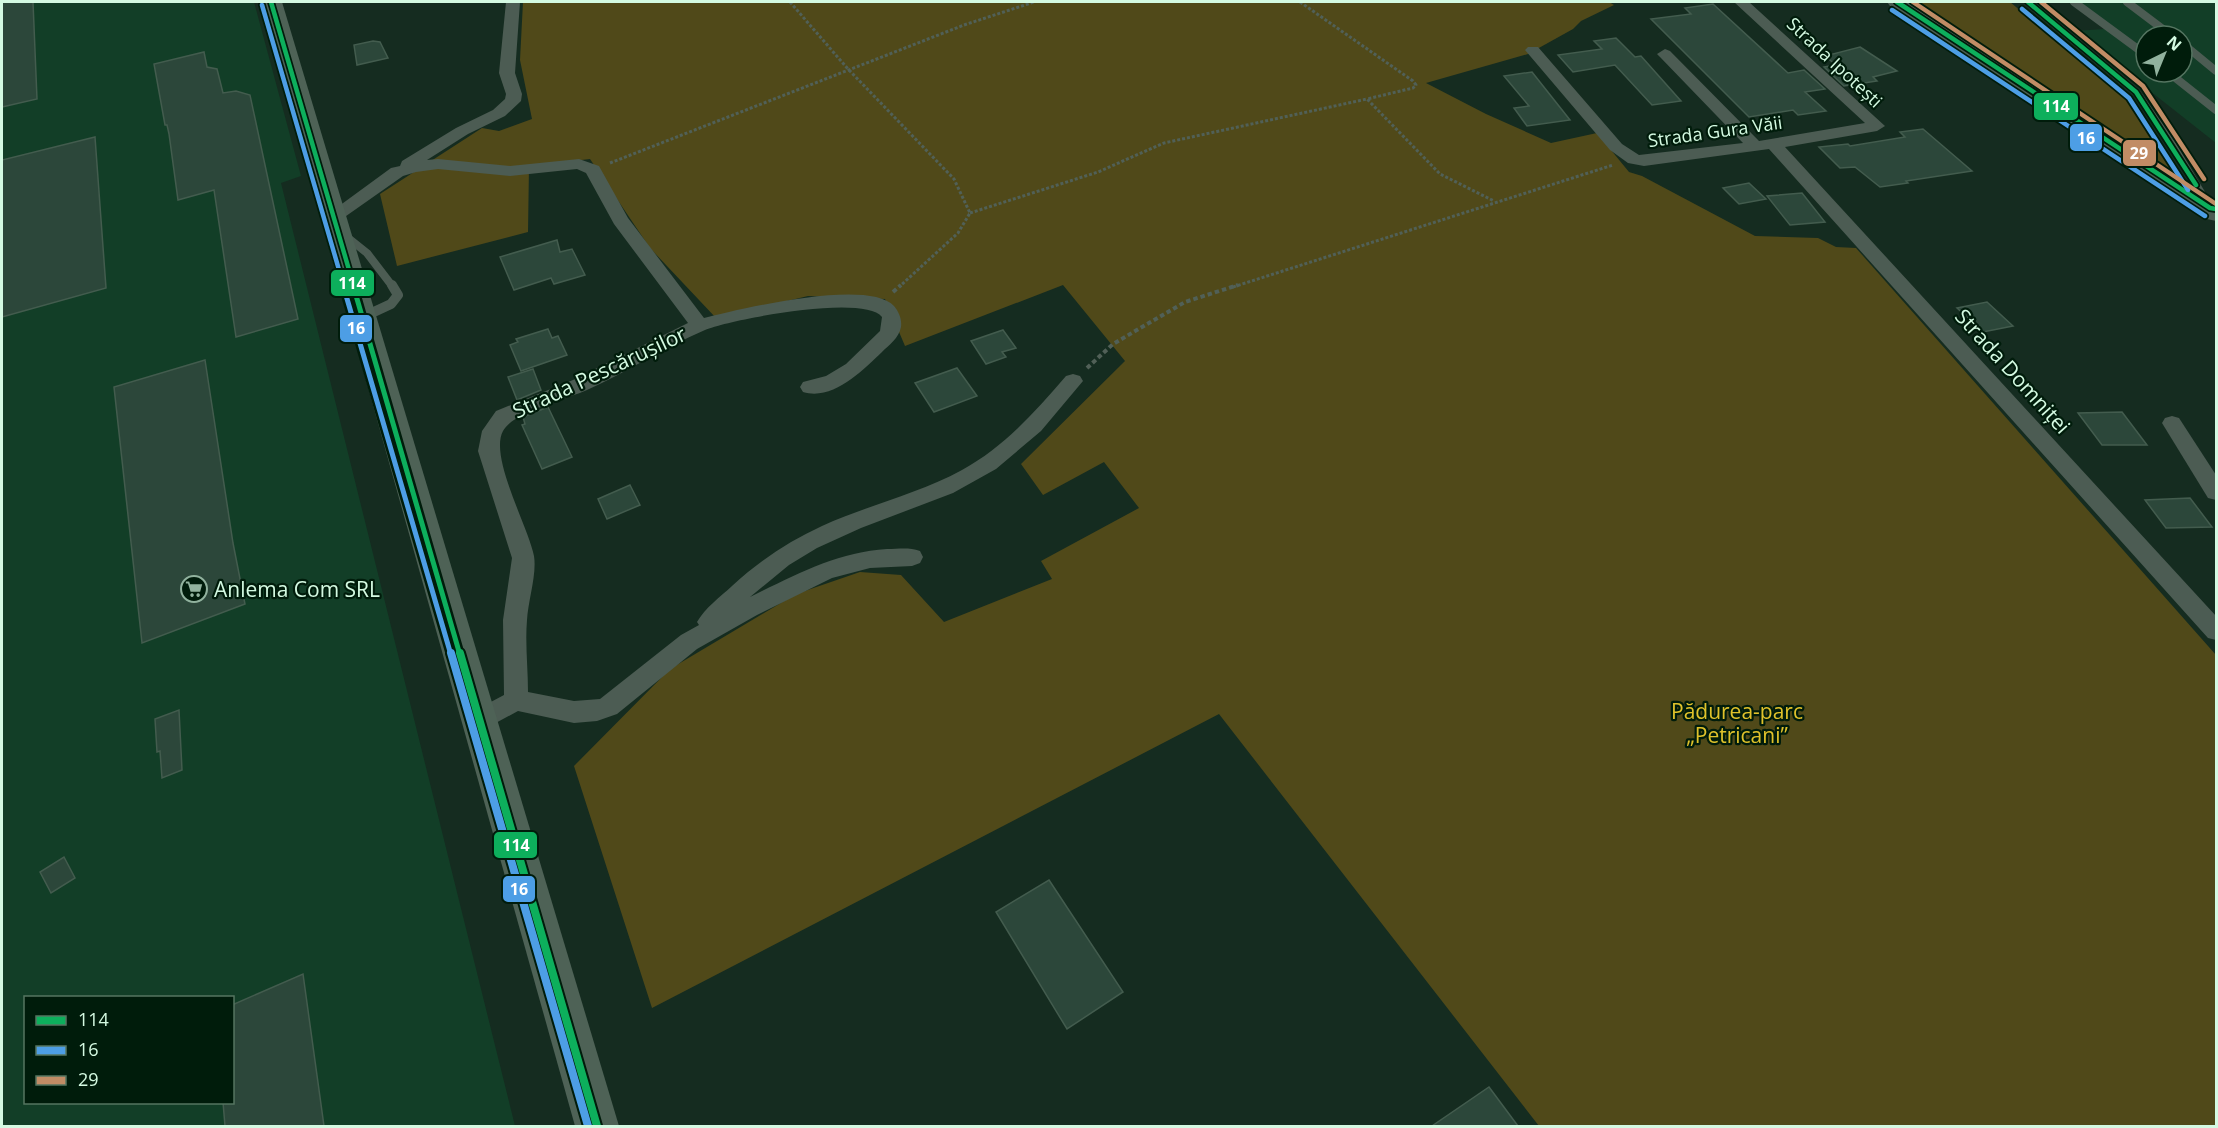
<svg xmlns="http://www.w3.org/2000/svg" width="2218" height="1128" font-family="'Open Sans',sans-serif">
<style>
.built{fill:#123e27;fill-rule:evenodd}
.green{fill:#504919}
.building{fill:#2c473a;stroke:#435c4e;stroke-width:1.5}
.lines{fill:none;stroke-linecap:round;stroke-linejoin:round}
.path-far1{stroke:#516057;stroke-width:3;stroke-dasharray:3 2;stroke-linecap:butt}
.path{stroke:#516057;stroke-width:4;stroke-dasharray:4.5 3;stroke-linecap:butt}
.service-far1{stroke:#4c5c53;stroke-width:8}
.service{stroke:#4c5c53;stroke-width:10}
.minor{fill:#4c5c53;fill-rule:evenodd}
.secondary{fill:#4b5c52;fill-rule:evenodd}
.primary{fill:#4e6256;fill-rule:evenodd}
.bus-1-far2-casing{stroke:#001c0b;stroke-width:8}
.bus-1-far1-casing{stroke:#001c0b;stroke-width:10}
.bus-1-casing{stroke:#001c0b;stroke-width:12}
.bus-2-far2-casing{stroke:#001c0b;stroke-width:8}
.bus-2-far1-casing{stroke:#001c0b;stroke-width:10}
.bus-2-casing{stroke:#001c0b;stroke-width:12}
.bus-3-casing{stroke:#001c0b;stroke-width:8}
.bus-1-far2{stroke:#0daf5c;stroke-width:4.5}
.bus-1-far1{stroke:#0daf5c;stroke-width:5}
.bus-1{stroke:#0daf5c;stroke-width:8}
.bus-2-far2{stroke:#4d9ee5;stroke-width:4.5}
.bus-2-far1{stroke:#4d9ee5;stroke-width:5}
.bus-2{stroke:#4d9ee5;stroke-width:8}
.bus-3{stroke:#c18c65;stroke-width:4.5}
.labels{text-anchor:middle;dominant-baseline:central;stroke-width:4.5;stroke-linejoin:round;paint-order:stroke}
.far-street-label{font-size:18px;fill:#d4fae2;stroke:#001c0b}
.street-label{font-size:21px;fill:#d4fae2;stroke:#001c0b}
.poi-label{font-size:21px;fill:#d4fae2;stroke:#001c0b;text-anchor:start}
.park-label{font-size:21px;fill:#dfc22b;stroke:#001c0b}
.line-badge{stroke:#001c0b;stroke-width:2}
.badge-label{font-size:16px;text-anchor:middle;font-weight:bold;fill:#fff}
</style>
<rect width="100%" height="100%" fill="#152c20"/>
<g class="built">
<path d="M2,2H254L301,176L281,183L515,1126H2ZM26,998H232V1102H26Z"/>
<path d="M2071,2H2216V143L2074,31L2105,29ZM2146,36H2182V72H2146Z"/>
</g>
<g class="green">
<path d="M523,2H1609L1614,5L1581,21L1573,29L1528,54L1426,83L1486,114L1551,143L1597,133L1629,172L1642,176L1755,236L1818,238L1836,247L1856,248L2216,655V1126H1539L1219,714L652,1008L574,766L670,669L796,594L860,572L901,575L944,622L1052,579L1041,561L1139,508L1104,462L1043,495L1021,464L1125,361L1063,285L905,346L885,299L808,296L716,318L650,248L590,159L529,166L528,232L397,266L380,194L482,128L499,131L532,119L520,60Z"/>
<path d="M1914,2H2010L2127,99L2174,165L2169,168Z"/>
</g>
<g class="building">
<path d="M2,2H33L37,99L2,107Z"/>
<path d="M1713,4L1788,73L1804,70L1825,89L1805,92L1826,111L1798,115L1793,110L1749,117L1651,19L1691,14L1685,8Z"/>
<path d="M1616,38L1635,57L1641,56L1681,101L1652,105L1615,65L1573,72L1558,55L1602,49L1594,41Z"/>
<path d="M373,41L380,42L388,58L357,65L354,45Z"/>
<path d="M1860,47L1897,71L1873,77L1877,81L1844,86L1824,67L1836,65L1825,56Z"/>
<path d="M204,52L207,67L217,69L223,93L236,91L250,95L298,319L236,337L214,190L178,200L169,134L167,125H165L154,64Z"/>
<path d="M1532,72L1570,120L1527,126L1514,108L1529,106L1504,76Z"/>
<path d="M1923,129L1972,171L1906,181L1908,183L1880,187L1855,167L1840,168L1819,147L1848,144L1850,146L1905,137L1900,132Z"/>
<path d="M95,137L106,288L2,317V160Z"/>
<path d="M1749,183L1766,199L1739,204L1723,188Z"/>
<path d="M1802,193L1825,222L1790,225L1767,196Z"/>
<path d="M557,240L560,252L572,249L585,275L554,284L551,278L514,290L500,257Z"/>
<path d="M1987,302L2013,326L1983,332L1957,308Z"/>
<path d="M548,329L552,338L558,336L567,355L521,371L510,345L518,342L516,339Z"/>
<path d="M1003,330L1016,348L1002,352L1006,357L986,364L971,341Z"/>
<path d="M205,360L233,543L245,604L142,643L114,387Z"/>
<path d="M957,368L977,396L934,412L915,383Z"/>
<path d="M533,369L541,390L517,400L508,377Z"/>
<path d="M548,407L572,457L542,469L522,425L525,424L523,417Z"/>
<path d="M2122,412L2147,445H2102L2078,413Z"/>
<path d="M630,485L640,505L607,519L598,499Z"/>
<path d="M2190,498L2212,527L2166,528L2145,500Z"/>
<path d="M179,710L182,770L162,778L160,751L157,752L155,719Z"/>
<path d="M64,857L75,878L51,893L40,872Z"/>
<path d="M1049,880L1123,992L1067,1029L996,912Z"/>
<path d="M303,974L324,1126H225L223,1102H232V1005Z"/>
<path d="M1489,1087L1518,1126H1432Z"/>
</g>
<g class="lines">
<g class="path-far1">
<path d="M790,2L848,69L954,179L970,213L958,233L899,287"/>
<path d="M1300,2L1413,81L1416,85L1413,88L1367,99L1440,174L1494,201"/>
<path d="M610,163L964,25L1034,2"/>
<path d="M970,213L1098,172L1164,143L1367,99"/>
<path d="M1233,287L1613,165"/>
</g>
<g class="path">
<path d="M893,292L901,285"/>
<path d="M1087,368L1113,344L1185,302L1238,285"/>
</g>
<g class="service-far1">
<path d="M2028,2L2136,92L2173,146L2210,208L2216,209"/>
<path d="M2074,2L2146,55"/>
<path d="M2127,2L2172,36"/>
<path d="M2182,43L2216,71"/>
<path d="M2168,72L2216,110"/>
<path d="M342,233L367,253L393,287"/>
</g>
<path class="service" d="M363,317L391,304L398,295L392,285"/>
<g class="minor">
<path d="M506,2H520L515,73L522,94L521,101L505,116L468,134L427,160L438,159L510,166L579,159L599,166L628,218L704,318C740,309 868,278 894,306C899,312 902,319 901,327C899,338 889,345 882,352C862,371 833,401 803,392L800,387L803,382L826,376L846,364L880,331L882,317C864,294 732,319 705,330C665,347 627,372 587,390C567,399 513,412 503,431C489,457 528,526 534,556C537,574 528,601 527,620C525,643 528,668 528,692L574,701L600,699L681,635L699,625L697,622C705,608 720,597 732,586C759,561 789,541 822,526C868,505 918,494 962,470C1004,447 1035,412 1066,376L1073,374L1080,376L1083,381L1041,431L996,469L953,493L861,528L817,548L789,565L750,597C795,575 837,552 887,549C899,549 909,547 920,551L923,557L920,563L912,566L870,568L832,578L757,615L697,649L617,714L597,721L574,723L518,711L479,732L470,729L467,721L470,713L504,695L503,620L512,558L478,451L482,431L496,411L573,380L688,323L614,224L586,173L577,169L510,176L438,169L416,172L403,176L339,221H327L324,217L391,168L400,166L402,161L456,128L493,110L505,99L506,94L499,73Z"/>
<path d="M1734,2H1749L1885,126L1877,131L1785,147L2216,616V640L2208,638L1769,149L1644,166L1628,163L1610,150L1525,50L1528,47H1538L1622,144L1639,155L1743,143L1660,57L1657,54L1665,49L1670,51L1759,141L1865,123Z"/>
<path d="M2172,416L2179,418L2216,475V500L2208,498L2162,423L2165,418Z"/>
</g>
<path class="secondary" d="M1887,2H1910L2216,203V221L2207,219L1890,6Z"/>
<path class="primary" d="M260,2H282L619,1126H575Z"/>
<defs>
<g id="bus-1-far2">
<path d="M271,2L354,287"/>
<path d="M1897,2L2210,208L2216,209"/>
<path d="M2028,2L2136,92L2196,185"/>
</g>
<path id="bus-1-far1" d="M353,285L460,655"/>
<path id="bus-1" d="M460,653L597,1126"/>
<g id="bus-2-far2">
<path d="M262,5L344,287"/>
<path d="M2022,9L2129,98L2188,190"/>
<path d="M1892,10L2205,216"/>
</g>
<path id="bus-2-far1" d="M343,285L451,655"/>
<path id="bus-2" d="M451,653L588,1126"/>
<g id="bus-3">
<path d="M1913,2L2216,204"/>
<path d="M2041,2L2143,86L2204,179"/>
</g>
</defs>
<use href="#bus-1-far2" class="bus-1-far2-casing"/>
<use href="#bus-1-far1" class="bus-1-far1-casing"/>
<use href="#bus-1" class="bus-1-casing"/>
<use href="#bus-2-far2" class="bus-2-far2-casing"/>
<use href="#bus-2-far1" class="bus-2-far1-casing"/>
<use href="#bus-2" class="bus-2-casing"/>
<use href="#bus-3" class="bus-3-casing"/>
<use href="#bus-1-far2" class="bus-1-far2"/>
<use href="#bus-1-far1" class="bus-1-far1"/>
<use href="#bus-1" class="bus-1"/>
<use href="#bus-2-far2" class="bus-2-far2"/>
<use href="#bus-2-far1" class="bus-2-far1"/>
<use href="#bus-2" class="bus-2"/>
<use href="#bus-3" class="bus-3"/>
</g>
<defs>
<symbol id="supermarket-ring" viewBox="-11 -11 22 22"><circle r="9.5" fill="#001c0b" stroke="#91b29e" stroke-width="1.5"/><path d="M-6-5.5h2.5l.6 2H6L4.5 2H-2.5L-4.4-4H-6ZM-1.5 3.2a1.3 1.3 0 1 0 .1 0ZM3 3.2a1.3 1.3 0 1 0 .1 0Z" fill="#91b29e"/></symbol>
</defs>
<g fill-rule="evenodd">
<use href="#supermarket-ring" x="179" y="574" width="30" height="30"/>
</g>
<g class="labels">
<g class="far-street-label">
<text transform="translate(1835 62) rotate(43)">Strada Ipotești</text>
<text transform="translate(1715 131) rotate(-8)">Strada Gura Văii</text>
</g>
<g class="street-label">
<text transform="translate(2013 371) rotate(48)">Strada Domniței</text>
<text transform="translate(599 372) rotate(-25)">Strada Pescărușilor</text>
</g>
<g class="poi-label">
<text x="214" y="589">Anlema Com SRL</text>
</g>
<g class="park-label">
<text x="1737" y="711">Pădurea-parc<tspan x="1737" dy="24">„Petricani”</tspan></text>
</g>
</g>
<g class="line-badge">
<rect x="2033" y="92" width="46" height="29" rx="6" fill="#0daf5c"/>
<rect x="2069" y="123" width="34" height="29" rx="6" fill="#4d9ee5"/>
<rect x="2122" y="139" width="35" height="28" rx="6" fill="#c18c65"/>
<rect x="330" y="269" width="45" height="28" rx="6" fill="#0daf5c"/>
<rect x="339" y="314" width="34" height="29" rx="6" fill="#4d9ee5"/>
<rect x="493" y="831" width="45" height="28" rx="6" fill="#0daf5c"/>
<rect x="502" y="875" width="34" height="28" rx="6" fill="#4d9ee5"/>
</g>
<g class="badge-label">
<text x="2056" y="112">114</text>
<text x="2086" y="144">16</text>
<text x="2139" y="159">29</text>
<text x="352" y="289">114</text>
<text x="356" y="334">16</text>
<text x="516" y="851">114</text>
<text x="519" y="895">16</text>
</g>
<rect width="2218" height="1128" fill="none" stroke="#d4fae2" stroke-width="6"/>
<rect x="24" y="996" width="210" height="108" fill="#001c0b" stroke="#557561" stroke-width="1.5"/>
<rect x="36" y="1016" width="30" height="9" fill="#0daf5c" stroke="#557561" stroke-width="1.5"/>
<text x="78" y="1026" font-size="18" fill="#d4fae2">114</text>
<rect x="36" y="1046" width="30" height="9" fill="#4d9ee5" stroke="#557561" stroke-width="1.5"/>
<text x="78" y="1056" font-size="18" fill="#d4fae2">16</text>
<rect x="36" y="1076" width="30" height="9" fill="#c18c65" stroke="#557561" stroke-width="1.5"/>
<text x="78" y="1086" font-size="18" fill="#d4fae2">29</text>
<g transform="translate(2164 54) rotate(43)"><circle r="28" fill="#001c0b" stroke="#557561" stroke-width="1.5"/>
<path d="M0-4.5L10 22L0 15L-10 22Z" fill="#91b29e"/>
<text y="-9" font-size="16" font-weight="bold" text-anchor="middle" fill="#d4fae2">N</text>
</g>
</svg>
